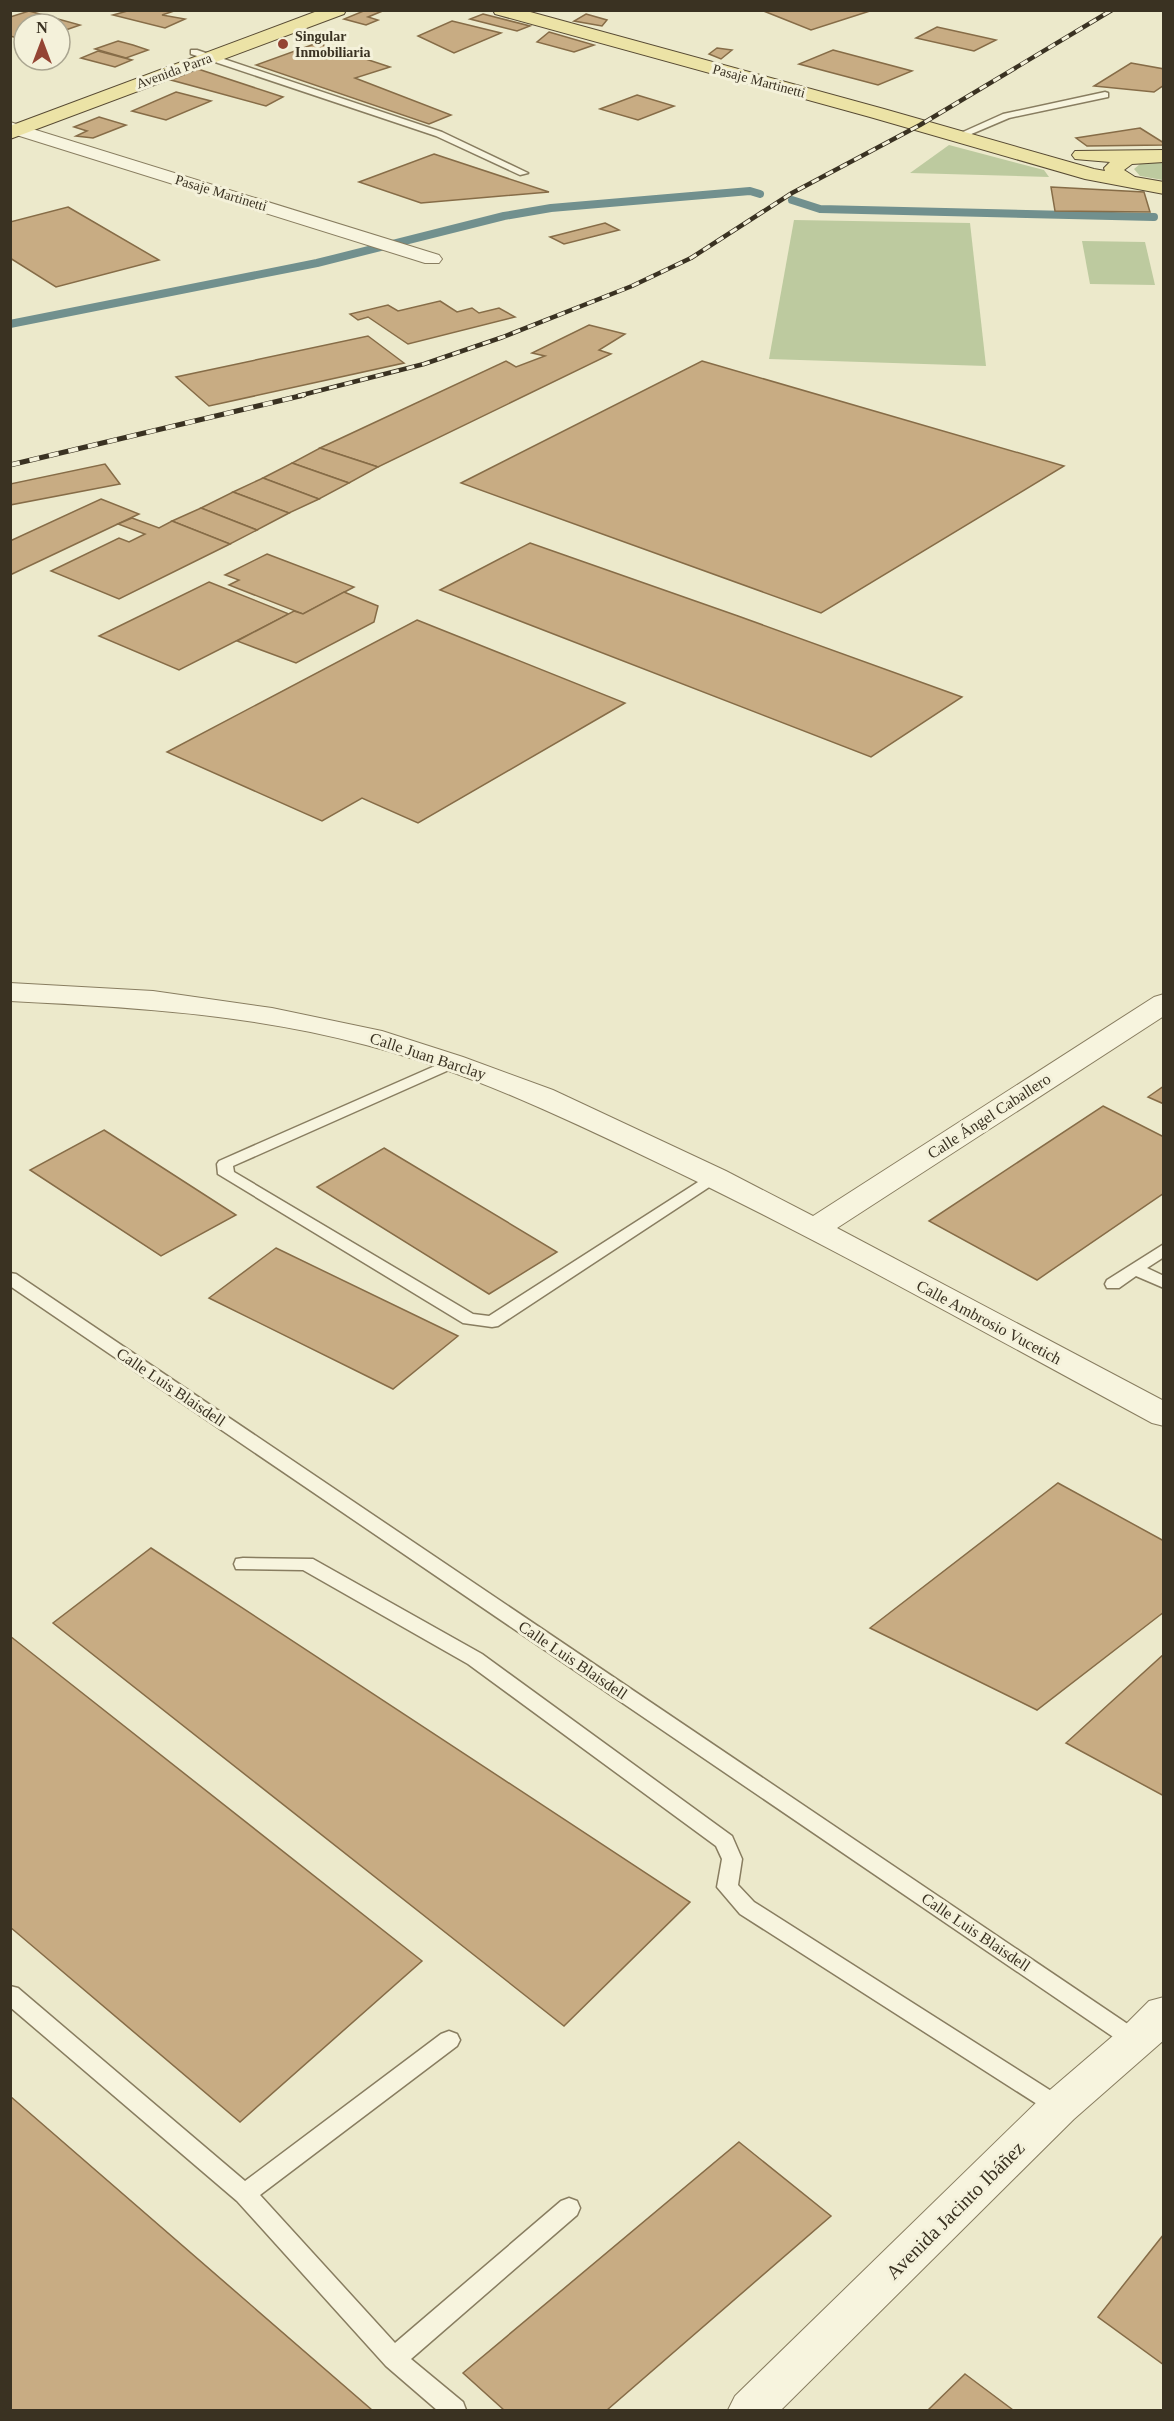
<svg xmlns="http://www.w3.org/2000/svg" width="1174" height="2421" font-family="'Times New Roman',serif">
<style>
.green{fill:#bdca9f}
.lines{fill:none;stroke-linecap:round;stroke-linejoin:round}
.stream{stroke:#71908e;stroke-width:8}
.building{fill:#c8ac83;stroke:#866c47;stroke-width:1.5}
.service-casing{stroke:#887d60;stroke-width:3}
.minor-casing{stroke:#887d60;stroke-width:2}
.primary-casing{stroke:#574a33;stroke-width:2}
.service{fill:#f7f4de;fill-rule:evenodd}
.minor{fill:#f7f4de;fill-rule:evenodd}
.primary{fill:#ece3a6;fill-rule:evenodd}
.rail-far1-casing{stroke:#3a3222;stroke-width:4.5}
.rail-casing{stroke:#3a3222;stroke-width:5}
.rail-far1{stroke:#f4f1da;stroke-width:3;stroke-dasharray:8;stroke-linecap:butt}
.rail{stroke:#f4f1da;stroke-width:4;stroke-dasharray:10;stroke-linecap:butt}
.poi-dot{fill:#944433;stroke:#f4f1da;stroke-width:2}
.labels{text-anchor:middle;dominant-baseline:central;stroke-width:6;stroke-linejoin:round;paint-order:stroke}
.far-poi-label{font-size:14px;font-weight:bold;fill:#3a3222;stroke:#f4f1da;text-anchor:start}
.far-street-label{font-size:14px;fill:#3a3222;stroke:#f4f1da}
.street-label{font-size:16px;fill:#3a3222;stroke:#f4f1da}
.near-street-label{font-size:20px;fill:#3a3222;stroke:#f4f1da}
</style>
<rect width="100%" height="100%" fill="#ece9cb"/>
<g class="green">
<path d="M949,145L1044,170L1049,177L910,173Z"/>
<path d="M1163,161V180L1140,176L1134,169L1140,164Z"/>
<path d="M794,220L970,223L986,366L769,359Z"/>
<path d="M1082,241L1145,242L1155,285L1090,284Z"/>
</g>
<g class="lines">
<g class="stream">
<path d="M792,200L820,209L1154,217"/>
<path d="M10,324L317,263L504,216L551,208L750,191L760,194"/>
</g>
</g>
<g class="building">
<path d="M131,10H177L162,15L185,19L165,28L113,15Z"/>
<path d="M366,10H385L368,17L378,20L366,25L344,19Z"/>
<path d="M761,10H873L811,30Z"/>
<path d="M29,11L80,25L60,32V24H24V40L10,36V17Z"/>
<path d="M483,14L530,26L517,31L470,19Z"/>
<path d="M586,14L607,20L602,26L574,21Z"/>
<path d="M452,21L501,33L454,53L418,36Z"/>
<path d="M937,27L996,40L974,51L916,38Z"/>
<path d="M549,32L594,45L574,52L537,42Z"/>
<path d="M118,41L133,45L148,50L126,58L95,49Z"/>
<path d="M317,43L390,67L355,78L451,115L429,124L256,65Z"/>
<path d="M717,48L732,50L721,59L709,54Z"/>
<path d="M833,50L912,71L878,85L799,64Z"/>
<path d="M98,51L132,60L115,67L81,58Z"/>
<path d="M1131,63L1164,69V85L1154,92L1094,86Z"/>
<path d="M198,69L283,97L266,106L171,80Z"/>
<path d="M176,92L211,101L166,120L132,111Z"/>
<path d="M637,95L674,106L638,120L600,109Z"/>
<path d="M99,117L126,125L93,138L76,136L87,131L74,127Z"/>
<path d="M1140,128L1164,143V145L1087,146L1076,138Z"/>
<path d="M434,154L549,192L421,203L359,182Z"/>
<path d="M1051,187L1144,192L1150,212L1055,211Z"/>
<path d="M68,207L159,260L56,287L10,258V222Z"/>
<path d="M605,223L619,230L564,244L550,237Z"/>
<path d="M440,301L457,312L472,308L479,313L499,308L515,317L408,344L368,317L358,320L350,314L388,305L398,311Z"/>
<path d="M589,325L625,334L599,350L611,354L378,467L320,448L506,361L516,367L545,356L532,353Z"/>
<path d="M368,336L404,363L209,406L176,377Z"/>
<path d="M702,361L1064,466L821,613L461,483Z"/>
<path d="M320,448L378,467L349,483L292,463Z"/>
<path d="M292,463L349,483L319,499L263,478Z"/>
<path d="M105,464L120,484L10,505V484Z"/>
<path d="M263,478L319,499L289,513L233,492Z"/>
<path d="M233,492L289,513L257,530L201,508Z"/>
<path d="M101,499L139,514L10,575V541Z"/>
<path d="M201,508L257,530L230,544L172,521Z"/>
<path d="M132,518L159,528L172,521L230,544L119,599L51,571L119,538L129,542L145,534L118,524Z"/>
<path d="M530,543L738,616L962,697L871,757L440,590Z"/>
<path d="M267,554L354,587L303,614L229,585L239,580L225,575Z"/>
<path d="M209,582L289,614L179,670L99,636Z"/>
<path d="M344,592L378,606L374,622L296,663L237,641L294,611L303,614Z"/>
<path d="M417,620L625,703L418,823L362,798L322,821L167,752Z"/>
<path d="M1164,1086V1104L1148,1097Z"/>
<path d="M1103,1106L1164,1137V1193L1037,1280L929,1221Z"/>
<path d="M104,1130L236,1215L161,1256L30,1170Z"/>
<path d="M384,1148L557,1252L489,1294L317,1187Z"/>
<path d="M276,1248L458,1336L393,1389L209,1298Z"/>
<path d="M1058,1483L1164,1541V1612L1037,1710L870,1628Z"/>
<path d="M151,1548L690,1902L564,2026L53,1623Z"/>
<path d="M10,1636L422,1961L240,2122L10,1927Z"/>
<path d="M1164,1654V1796L1066,1743Z"/>
<path d="M10,2096L372,2410H10Z"/>
<path d="M739,2142L831,2216L607,2410H504L463,2373Z"/>
<path d="M1164,2234V2365L1098,2317Z"/>
<path d="M965,2374L1013,2410H928Z"/>
</g>
<g class="lines">
<defs>
<g id="service">
<path d="M191,50H197L442,132L528,173L520,175L436,136L191,54Z"/>
<path d="M1105,92L1108,93V97L1009,118L962,138L954,136L1003,114Z"/>
<path d="M453,1058L458,1060L461,1063L458,1066L233,1166L234,1172L473,1314L489,1316L709,1175L715,1173L723,1178L498,1326L492,1327L463,1323L218,1174L217,1164L219,1161Z"/>
<path d="M1164,1244V1257L1147,1268L1164,1276V1288L1136,1276L1119,1288H1107L1105,1284L1107,1280Z"/>
<path d="M10,1273L16,1274L1144,2035L1147,2041L1144,2047L1136,2050L1128,2047L10,1286Z"/>
<path d="M243,1558L313,1559L482,1654L732,1836L742,1859L738,1885L754,1902L1067,2101L1070,2107L1067,2113L1059,2116L1051,2113L740,1914L717,1887L722,1859L716,1846L468,1664L303,1570L236,1569L234,1564L236,1559Z"/>
<path d="M10,1986L18,1988L245,2181L441,2034L449,2031L457,2034L460,2040L457,2046L260,2195L395,2343L561,2201L569,2198L577,2201L580,2208L577,2215L411,2359L463,2402L466,2410H437L386,2366L237,2201L10,2007Z"/>
</g>
<g id="minor">
<path d="M10,122L439,255L442,259L439,263H425L10,133Z"/>
<path d="M10,983L153,991L272,1008L382,1031L463,1057L553,1090L726,1171L813,1216L1154,997L1164,994V1016L837,1228L1164,1401V1426L1152,1423C985,1333 819,1239 648,1158C556,1114 465,1071 366,1045C251,1014 129,1007 10,1001Z"/>
<path d="M1164,1997V2040L1074,2119L781,2410H728L735,2396L1044,2095L1121,2029L1149,2001Z"/>
</g>
<g id="primary">
<path d="M320,10H346L344,14L10,139V126Z"/>
<path d="M493,10H523L884,109L1094,169L1105,171L1104,168L1110,162L1075,159L1072,155L1075,151L1164,150V162L1132,164L1124,170L1135,177L1164,182V194L1085,179L870,117L495,14Z"/>
</g>
</defs>
<use href="#service" class="service-casing"/>
<use href="#minor" class="minor-casing"/>
<use href="#primary" class="primary-casing"/>
<use href="#service" class="service"/>
<use href="#minor" class="minor"/>
<use href="#primary" class="primary"/>
<defs>
<path id="rail-far1" d="M298,396L424,364L503,337L632,286L691,258L792,193L920,125L1112,10"/>
<path id="rail" d="M10,465L304,395"/>
</defs>
<use href="#rail-far1" class="rail-far1-casing"/>
<use href="#rail" class="rail-casing"/>
<use href="#rail-far1" class="rail-far1"/>
<use href="#rail" class="rail"/>
</g>
<circle class="poi-dot" cx="283" cy="44" r="6"/>
<g class="labels">
<g class="far-poi-label">
<text x="295" y="36">Singular<tspan x="295" dy="16">Inmobiliaria</tspan></text>
</g>
<g class="far-street-label">
<text transform="translate(174 71) rotate(-20)">Avenida Parra</text>
<text transform="translate(759 81) rotate(15)">Pasaje Martinetti</text>
<text transform="translate(221 193) rotate(17)">Pasaje Martinetti</text>
</g>
<g class="street-label">
<text transform="translate(428 1056) rotate(18)">Calle Juan Barclay</text>
<text transform="translate(989 1116) rotate(-33)">Calle Ángel Caballero</text>
<text transform="translate(989 1322) rotate(28)">Calle Ambrosio Vucetich</text>
<text transform="translate(171 1387) rotate(34)">Calle Luis Blaisdell</text>
<text transform="translate(573 1660) rotate(34)">Calle Luis Blaisdell</text>
<text transform="translate(976 1932) rotate(34)">Calle Luis Blaisdell</text>
</g>
<g class="near-street-label">
<text transform="translate(955 2210) rotate(-45)">Avenida Jacinto Ibáñez</text>
</g>
</g>
<rect width="1174" height="2421" fill="none" stroke="#3a3222" stroke-width="24"/>
<g transform="translate(42 42)"><circle r="28" fill="#f4f1da" stroke="#aaa590" stroke-width="1.5"/>
<path d="M0-4.5L10 22L0 15L-10 22Z" fill="#944433"/>
<text y="-9" font-size="16" font-weight="bold" text-anchor="middle" fill="#3a3222">N</text>
</g>
</svg>
